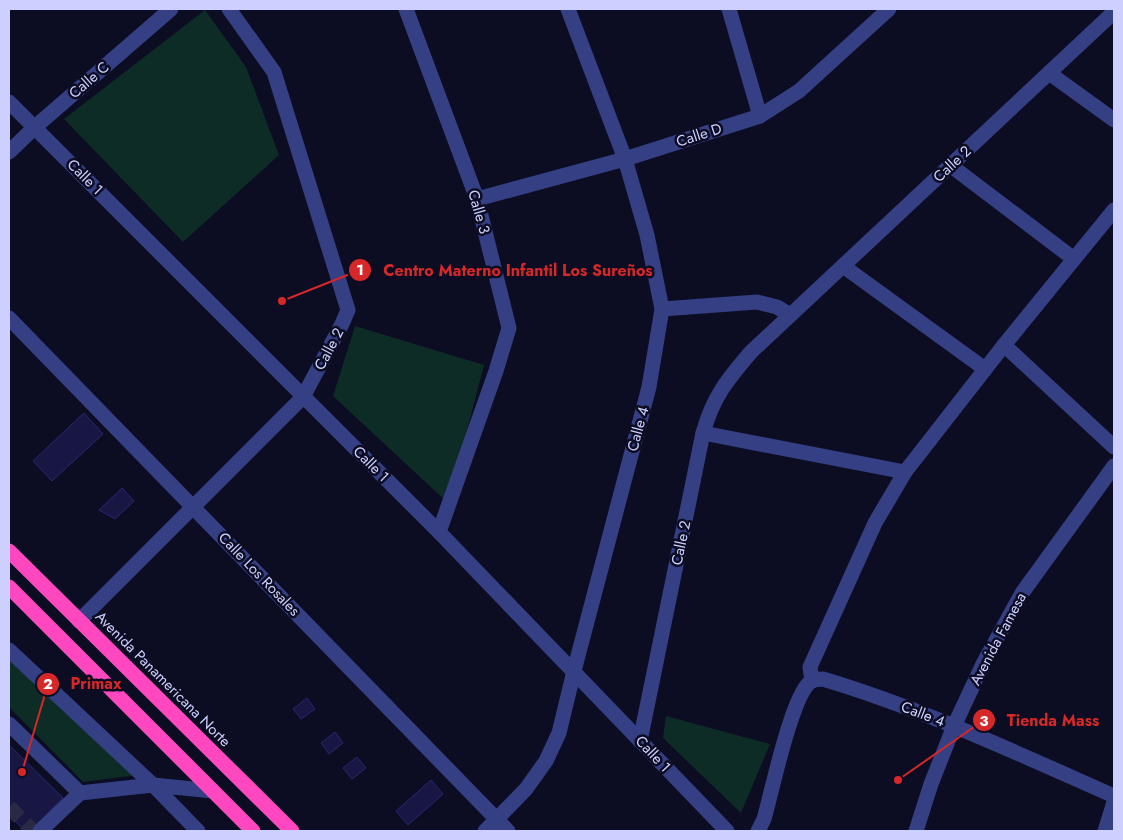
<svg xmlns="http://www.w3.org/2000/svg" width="1123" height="840" font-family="Jost,sans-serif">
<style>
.green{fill:#0e2c26}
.building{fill:#181744;stroke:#292772}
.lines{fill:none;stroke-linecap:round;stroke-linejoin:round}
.minor-tunnel{stroke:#292943;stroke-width:15;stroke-dasharray:15 8;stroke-linecap:butt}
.minor{stroke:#343f84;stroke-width:15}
.highway{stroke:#ff48c0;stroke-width:15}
.labels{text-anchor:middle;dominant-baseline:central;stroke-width:5;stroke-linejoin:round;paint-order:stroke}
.street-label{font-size:15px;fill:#cdd0ff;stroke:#0c0c22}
.leader{fill:none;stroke:#d62828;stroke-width:2}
.callout-dot{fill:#d62828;stroke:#0c0c22;stroke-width:2}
.mark-label{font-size:15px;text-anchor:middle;font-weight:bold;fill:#fff}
.callout-label{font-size:16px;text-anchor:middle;font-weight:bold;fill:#d62828;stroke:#0c0c22;stroke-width:5;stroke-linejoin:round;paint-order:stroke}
</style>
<rect width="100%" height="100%" fill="#0c0c22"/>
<g class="green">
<path d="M205,10L246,67L279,155L183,242L64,119Z"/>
<path d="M355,326L484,365L448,503L333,396Z"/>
<path d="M10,657L138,775L83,782L9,707V664Z"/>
<path d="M666,716L770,744L741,813L663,738Z"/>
</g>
<g class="building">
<path d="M84,413L103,434L52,481L33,461Z"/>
<path d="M122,488L134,501L115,519L99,510Z"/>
<path d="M307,698L315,709L301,719L293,709Z"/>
<path d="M335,732L343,743L329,754L321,743Z"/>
<path d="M9,745L63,798L30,831H25L9,815Z"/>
<path d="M357,757L366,768L352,779L343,768Z"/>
<path d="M431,780L443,794L408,825L396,811Z"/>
</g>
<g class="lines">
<path class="minor-tunnel" d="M9,807L32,830"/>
<g class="minor">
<path d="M406,9L477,199L509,328L496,371L439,532"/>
<path d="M729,9L760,116"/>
<path d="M1049,73L1114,120"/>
<path d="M9,102L439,532L727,831"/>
<path d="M9,152L35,127L171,9"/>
<path d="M950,165L1074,259"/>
<path d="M477,199L625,159L760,116L799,91L889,9"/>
<path d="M843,266L985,369"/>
<path d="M662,309L757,302L777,307L790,315"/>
<path d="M9,318L508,831"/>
<path d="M1004,345L1114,447"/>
<path d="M703,433L905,472"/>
<path d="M79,621L303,397L342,324L348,310L274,72L229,9"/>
<path d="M9,650L153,785L198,831"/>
<path d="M812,681L810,667L875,523L905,472L1004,345L1114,210"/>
<path d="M9,724L80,793L153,785L213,791"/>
<path d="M640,741L703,433C713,397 727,380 751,352L1114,12"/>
<path d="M40,831L80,793"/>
<path d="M485,831L526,789L546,761L559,733L574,671L649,387L662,309L647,235L625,159L568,9"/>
<path d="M758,831L764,819C772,791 791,700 809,683C813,679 818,679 823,679C923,709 1019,754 1114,796"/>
<path d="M916,831L931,784L954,726L984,662L1022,593L1114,466"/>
<path d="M1105,831L1114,802"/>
</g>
<g class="highway">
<path d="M9,551L292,831"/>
<path d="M9,587L253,831"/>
</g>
</g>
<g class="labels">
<g class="street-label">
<text transform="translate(89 80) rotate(-41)">Calle C</text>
<text transform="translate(699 135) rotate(-18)">Calle D</text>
<text transform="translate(952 164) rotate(-43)">Calle 2</text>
<text transform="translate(85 177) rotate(45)">Calle 1</text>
<text transform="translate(479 212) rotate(74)">Calle 3</text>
<text transform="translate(329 349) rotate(-62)">Calle 2</text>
<text transform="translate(638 429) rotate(-75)">Calle 4</text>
<text transform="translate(371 464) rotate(45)">Calle 1</text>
<text transform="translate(681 543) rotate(-78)">Calle 2</text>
<text transform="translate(259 574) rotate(46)">Calle Los Rosales</text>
<text transform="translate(998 639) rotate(-62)">Avenida Famesa</text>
<text transform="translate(163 679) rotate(45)">Avenida Panamericana Norte</text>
<text transform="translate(923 714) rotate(21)">Calle 4</text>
<text transform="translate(653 754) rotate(47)">Calle 1</text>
</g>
</g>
<path class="leader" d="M282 301L360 270M22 772L48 684M898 780L984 720"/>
<g class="callout-dot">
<circle cx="282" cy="301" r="5"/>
<circle cx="22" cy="772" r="5"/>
<circle cx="898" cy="780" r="5"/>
<circle cx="360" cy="270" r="12"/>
<circle cx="48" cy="684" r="12"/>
<circle cx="984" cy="720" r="12"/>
</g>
<g class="mark-label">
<text x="360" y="275">1</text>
<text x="48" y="689">2</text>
<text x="984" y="726">3</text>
</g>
<g class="callout-label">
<text x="518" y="276">Centro Materno Infantil Los Sureños</text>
<text x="96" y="689">Primax</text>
<text x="1053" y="726">Tienda Mass</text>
</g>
<rect width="1123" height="840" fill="none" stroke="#cdd0ff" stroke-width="20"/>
</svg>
